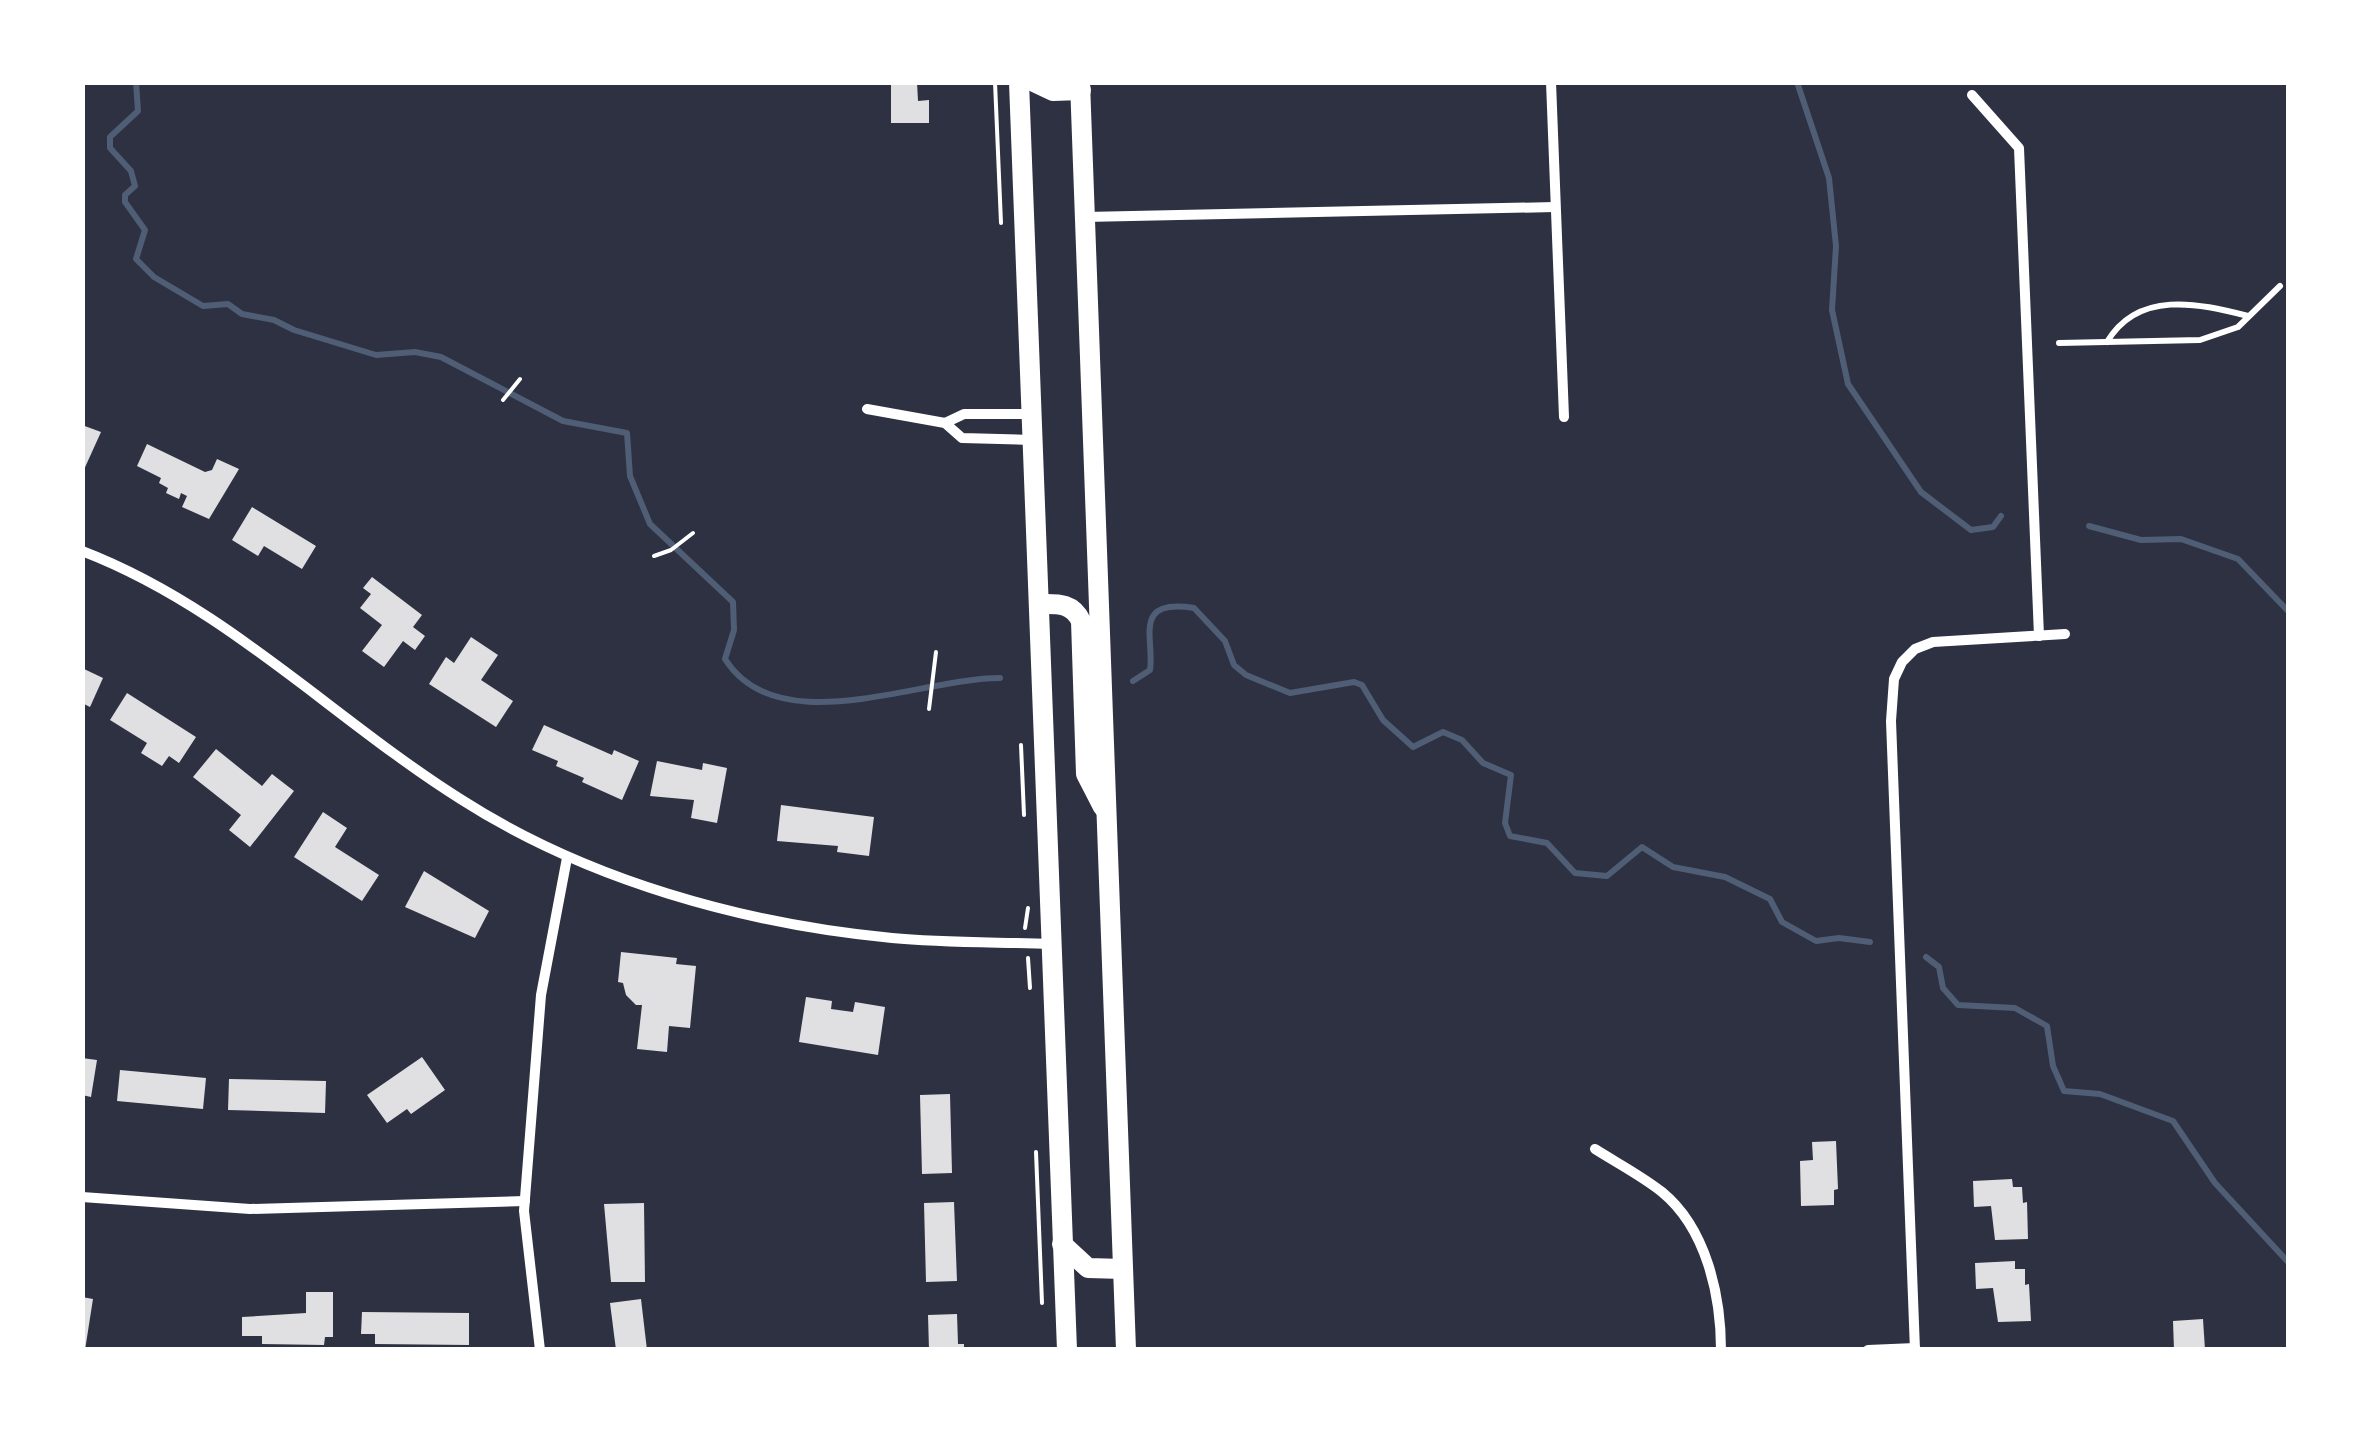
<svg xmlns="http://www.w3.org/2000/svg" width="2371" height="1432" font-family="'Public Sans',sans-serif">
<style>
.lines{fill:none;stroke-linecap:round;stroke-linejoin:round}
.stream{stroke:#4f5d75;stroke-width:6}
.building{fill:#e0e0e3}
.path{stroke:#fff;stroke-width:4}
.service{stroke:#fff;stroke-width:6}
.minor{stroke:#fff;stroke-width:10}
.secondary{stroke:#fff;stroke-width:20}
</style>
<rect width="100%" height="100%" fill="#2d3142"/>
<g class="lines">
<g class="stream">
<path d="M136,82L138,111L110,137V148L131,171L135,186L125,195V202L145,230L136,259L154,277L203,306L228,304L242,314L274,320L294,330L376,355L415,352L441,357L563,421L627,433L630,476L650,524L733,602L734,630L725,659C778,743 919,678 1000,678"/>
<path d="M1797,82L1829,178L1836,246L1832,310L1848,384L1921,492L1971,530L1993,527L2001,516"/>
<path d="M2089,526L2141,540L2181,539L2238,559L2288,611"/>
<path d="M1133,681L1150,670C1155,640 1131,598 1194,608L1225,641L1234,665L1246,675L1290,693L1354,682L1362,685L1383,720L1413,747L1443,732L1462,740L1483,763L1511,775L1505,823L1510,836L1547,843L1575,873L1607,876L1642,847L1673,867L1725,877L1770,899L1782,922L1816,941L1839,938L1870,942"/>
<path d="M1926,957L1939,967L1943,988L1958,1005L2015,1008L2047,1026L2053,1066L2064,1091L2100,1094L2173,1121L2215,1183L2288,1262"/>
</g>
</g>
<g class="building">
<path d="M891,82H917L918,101L929,100V123H891Z"/>
<path d="M82,425L101,432L82,474Z"/>
<path d="M147,444L205,472L212,470L217,459L239,469L209,519L182,507L187,496L181,493L179,499L166,493L168,488L159,483L161,478L137,466Z"/>
<path d="M252,507L316,546L302,569L264,546L258,556L232,540Z"/>
<path d="M372,577L422,615L413,627L425,636L415,650L403,641L384,667L362,651L382,625L360,608L371,594L363,588Z"/>
<path d="M471,637L498,655L481,680L513,701L496,727L429,684L446,657L454,663Z"/>
<path d="M82,668L103,678L90,707L82,703Z"/>
<path d="M127,693L196,737L179,763L169,756L162,766L141,753L147,743L110,720Z"/>
<path d="M544,725L612,755L614,750L639,761L622,800L582,782L584,778L556,766L558,761L532,750Z"/>
<path d="M216,749L262,786L272,774L294,791L250,847L229,830L241,815L193,777Z"/>
<path d="M657,761L702,770L703,763L727,768L717,823L691,818L694,800L650,796Z"/>
<path d="M781,805L874,817L869,856L837,852L838,846L777,841Z"/>
<path d="M323,812L347,828L335,847L379,875L362,901L294,857Z"/>
<path d="M424,871L489,911L475,938L405,907Z"/>
<path d="M621,952L677,958L676,964L696,966L690,1028L669,1026L667,1052L637,1049L642,1005H636L626,995L623,983L618,982Z"/>
<path d="M806,997L832,1001L831,1009L853,1012L855,1002L885,1007L878,1055L799,1042Z"/>
<path d="M422,1057L445,1090L411,1114L407,1109L387,1123L367,1095Z"/>
<path d="M82,1058L97,1060L91,1097L82,1095Z"/>
<path d="M120,1070L206,1078L203,1109L117,1101Z"/>
<path d="M229,1079L326,1081L325,1113L228,1110Z"/>
<path d="M950,1094L952,1173L922,1174L920,1095Z"/>
<path d="M1836,1141L1838,1189L1834,1190V1205L1801,1206L1800,1161L1813,1160L1812,1142Z"/>
<path d="M2012,1179L2013,1187H2022L2023,1203L2027,1202L2028,1239L1995,1240L1991,1206L1974,1207L1973,1181Z"/>
<path d="M954,1202L957,1281L926,1282L924,1203Z"/>
<path d="M644,1203L645,1282H611L604,1204Z"/>
<path d="M2015,1261V1269H2025V1285L2029,1284L2031,1321L1998,1322L1993,1288L1976,1289L1975,1263Z"/>
<path d="M306,1292H333V1337H325L324,1345L262,1344V1336H242V1317L306,1313Z"/>
<path d="M82,1297L93,1299L85,1350H82Z"/>
<path d="M641,1299L647,1350H616L610,1303Z"/>
<path d="M362,1312L469,1313V1345L375,1344V1334H361Z"/>
<path d="M957,1314L958,1344H964V1350H929L928,1315Z"/>
<path d="M2203,1319L2205,1350H2174L2173,1321Z"/>
</g>
<g class="lines">
<g class="path">
<path d="M995,82L1001,223"/>
<path d="M503,400L520,379"/>
<path d="M654,556L671,550L693,533"/>
<path d="M929,709L936,652"/>
<path d="M1021,745L1024,815"/>
<path d="M1025,928L1028,908"/>
<path d="M1028,958L1030,988"/>
<path d="M1036,1152L1042,1303"/>
</g>
<g class="service">
<path d="M2107,342C2138,290 2198,303 2248,316"/>
<path d="M2059,343L2200,340L2238,327L2280,286"/>
</g>
<g class="minor">
<path d="M1551,82L1564,417"/>
<path d="M1972,95L2019,148L2039,636"/>
<path d="M1085,217L1555,207"/>
<path d="M867,409L945,423L962,438L1033,440"/>
<path d="M945,423L964,414H1032"/>
<path d="M82,551C226,606 333,719 462,800C587,880 744,924 892,938C944,943 998,942 1051,944"/>
<path d="M1595,1149C1617,1163 1642,1176 1662,1192C1706,1228 1721,1295 1721,1350"/>
<path d="M82,1197L250,1209L525,1201"/>
<path d="M540,1350L524,1211L541,995L567,858"/>
<path d="M1868,1350L1915,1348"/>
<path d="M1915,1350L1891,721L1894,679L1902,662L1915,649L1933,642L2065,634"/>
</g>
<g class="secondary">
<path d="M1019,82L1067,1350"/>
<path d="M1034,82L1053,91L1081,90"/>
<path d="M1080,82L1126,1350"/>
<path d="M1039,604C1057,604 1072,602 1081,621L1086,774L1103,807"/>
<path d="M1062,1244L1088,1268L1123,1269"/>
</g>
</g>
<rect width="2371" height="1432" fill="none" stroke="#ffffff" stroke-width="170"/>
</svg>
